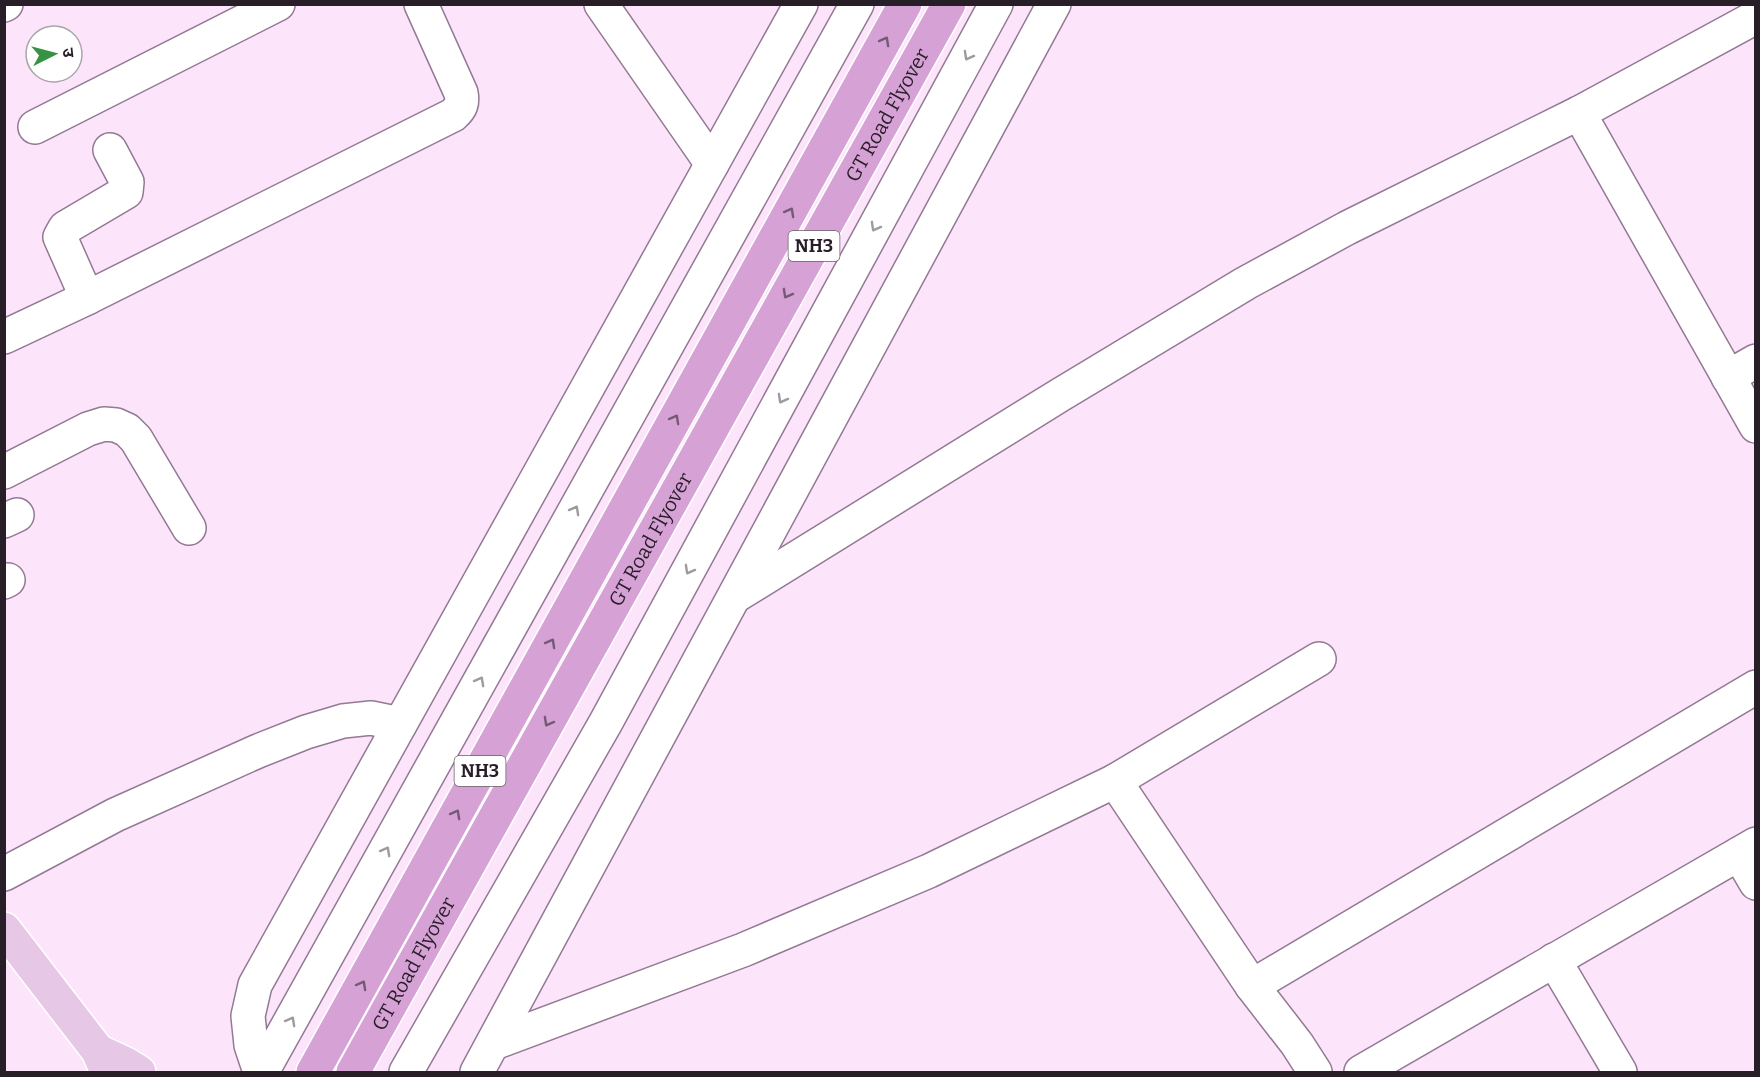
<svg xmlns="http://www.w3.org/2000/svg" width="1760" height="1077" font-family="Bitter,'Noto Sans Devanagari',serif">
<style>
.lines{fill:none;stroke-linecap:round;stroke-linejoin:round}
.minor-casing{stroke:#937993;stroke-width:36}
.major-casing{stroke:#fff;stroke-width:36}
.highway-casing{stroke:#fff;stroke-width:36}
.minor{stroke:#fff;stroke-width:33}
.major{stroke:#e6c7e6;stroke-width:33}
.highway{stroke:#d6a2d6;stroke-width:33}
.oneway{stroke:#765976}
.oneway2{stroke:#9e9a9e}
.labels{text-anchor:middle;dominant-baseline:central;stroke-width:6;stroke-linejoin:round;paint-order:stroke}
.shield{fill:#fff;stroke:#686268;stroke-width:1.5}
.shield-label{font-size:18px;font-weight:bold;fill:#281e28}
.street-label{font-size:20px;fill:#281e28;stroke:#fff}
</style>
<rect width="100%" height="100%" fill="#fce4fb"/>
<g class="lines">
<defs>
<g id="minor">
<path d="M601,4L712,164"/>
<path d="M4,5L6,4"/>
<path d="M1579,113L1756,426"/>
<path d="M35,127L278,4"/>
<path d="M87,298L60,237L65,228L126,192L127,182L110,150"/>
<path d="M4,337L87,298L453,115C461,108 463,103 461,93L421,4"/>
<path d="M1728,377L1756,361"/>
<path d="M4,472L88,429L104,424L116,425L127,430L136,439L189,528"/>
<path d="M4,521L17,515"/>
<path d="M4,582L8,580"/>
<path d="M737,595L1060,395L1246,283L1347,228L1579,113L1756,17"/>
<path d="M1115,781L1252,986L1297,1044L1315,1072"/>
<path d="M1739,854L1756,883"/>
<path d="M4,874L115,815L258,751L306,732L343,721L371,718L400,724"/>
<path d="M1554,960L1620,1072"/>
<path d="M1252,986L1756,687"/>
<path d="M494,1043L743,950L929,871L1115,781L1319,659"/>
<path d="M260,1072L251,1045L248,1016L255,985L801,4"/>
<path d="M262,1072L857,4"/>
<path d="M406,1072L606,722L996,4"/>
<path d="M477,1072L1054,4"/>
<path d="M1361,1072L1756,844"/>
</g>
<g id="major">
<path d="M4,929L98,1051L107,1072"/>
<path d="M98,1051L126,1064L139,1072"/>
</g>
<g id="highway">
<path d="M313,1072L905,4"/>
<path id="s1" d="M353,1072L949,4"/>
</g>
</defs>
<use href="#minor" class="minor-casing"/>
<use href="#major" class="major-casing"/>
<use href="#highway" class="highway-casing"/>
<use href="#minor" class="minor"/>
<use href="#major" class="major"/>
<use href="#highway" class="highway"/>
</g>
<defs><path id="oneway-chevron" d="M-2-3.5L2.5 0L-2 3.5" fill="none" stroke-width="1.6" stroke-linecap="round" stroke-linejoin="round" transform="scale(1.5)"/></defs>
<g class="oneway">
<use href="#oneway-chevron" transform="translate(885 41) rotate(-61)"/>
<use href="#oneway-chevron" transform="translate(790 212) rotate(-61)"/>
<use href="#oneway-chevron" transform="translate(787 294) rotate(119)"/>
<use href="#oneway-chevron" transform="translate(675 419) rotate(-61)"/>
<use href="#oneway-chevron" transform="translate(551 643) rotate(-61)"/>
<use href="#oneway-chevron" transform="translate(548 722) rotate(119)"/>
<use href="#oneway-chevron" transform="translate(456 814) rotate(-61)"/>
<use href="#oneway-chevron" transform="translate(362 985) rotate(-61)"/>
</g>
<g class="oneway2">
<use href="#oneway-chevron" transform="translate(968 56) rotate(119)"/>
<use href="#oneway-chevron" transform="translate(875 227) rotate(119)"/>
<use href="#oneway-chevron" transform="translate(782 399) rotate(119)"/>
<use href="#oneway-chevron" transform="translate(575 510) rotate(-61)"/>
<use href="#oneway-chevron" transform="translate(689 570) rotate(119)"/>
<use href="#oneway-chevron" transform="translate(480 681) rotate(-61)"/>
<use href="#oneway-chevron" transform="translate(386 851) rotate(-61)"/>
<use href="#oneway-chevron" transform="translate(291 1021) rotate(-61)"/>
</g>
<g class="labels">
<g class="shield">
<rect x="788.5" y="231" width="51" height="30" rx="4.5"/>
<rect x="454.5" y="756" width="51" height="30" rx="4.5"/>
</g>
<g class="shield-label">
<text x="814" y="246">NH3</text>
<text x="480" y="771">NH3</text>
</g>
<g class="street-label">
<text stroke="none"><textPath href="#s1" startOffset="1096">GT Road Flyover</textPath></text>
<text stroke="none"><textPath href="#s1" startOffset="610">GT Road Flyover</textPath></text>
<text stroke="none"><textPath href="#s1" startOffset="124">GT Road Flyover</textPath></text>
</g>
</g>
<rect width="1760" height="1077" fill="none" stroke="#281e28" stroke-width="12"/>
<g transform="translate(54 54) rotate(84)"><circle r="28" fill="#ffffff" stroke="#a9a5a9" stroke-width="1.5"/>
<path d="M0-4.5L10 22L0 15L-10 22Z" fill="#369345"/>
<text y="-9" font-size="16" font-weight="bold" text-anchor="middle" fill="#281e28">उ</text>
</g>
</svg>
